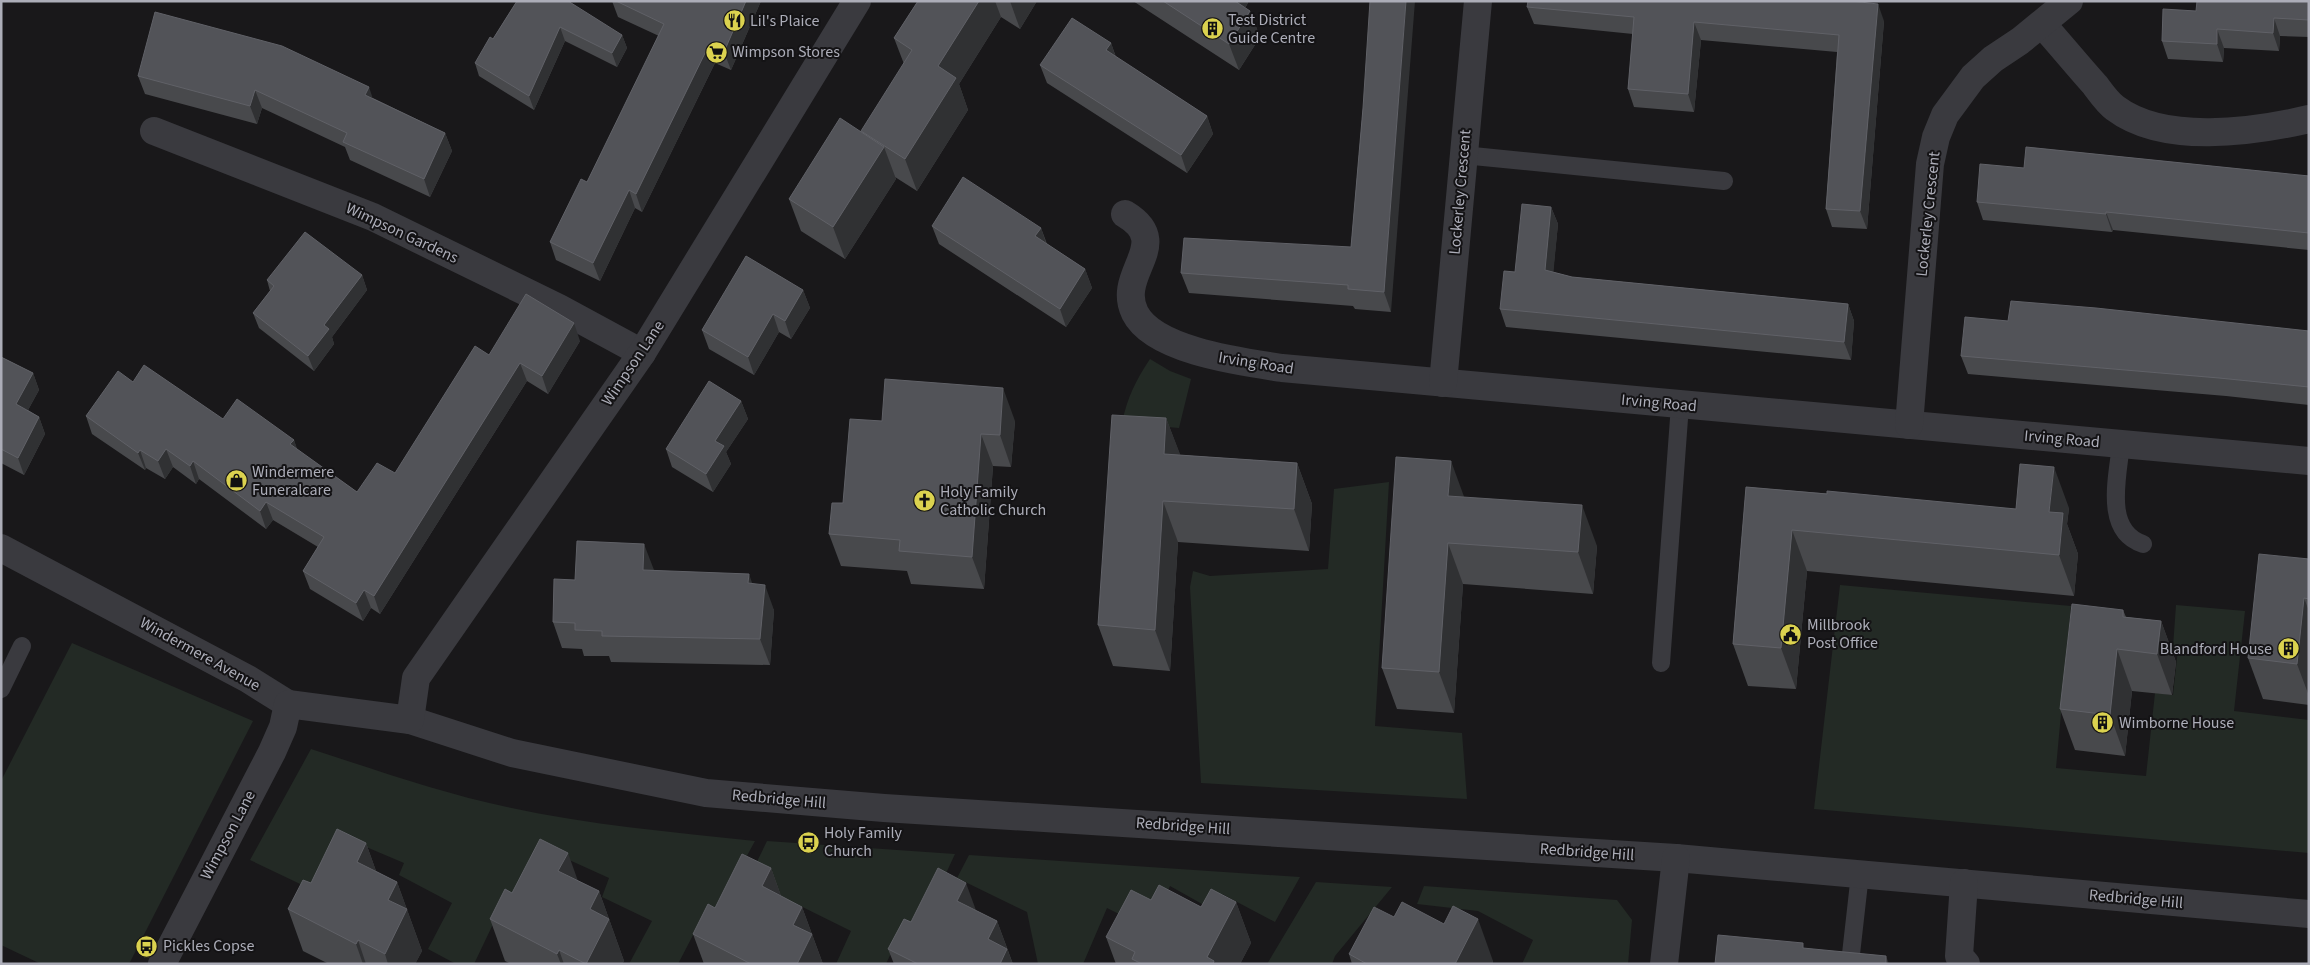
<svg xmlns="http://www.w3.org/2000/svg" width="2310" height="965" font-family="'Source Sans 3',sans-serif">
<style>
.green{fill:#232a25}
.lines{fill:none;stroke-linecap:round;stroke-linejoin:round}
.service{stroke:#3a3a3f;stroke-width:18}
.minor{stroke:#3a3a3f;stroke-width:28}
.tertiary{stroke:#3a3a3f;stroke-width:28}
.wall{fill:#48494c}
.shaded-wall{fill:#303133}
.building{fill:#525358;stroke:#606167}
.labels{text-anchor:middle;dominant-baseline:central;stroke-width:4;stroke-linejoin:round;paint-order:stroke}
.poi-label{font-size:16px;fill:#acadb8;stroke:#141315;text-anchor:start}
.street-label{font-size:16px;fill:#acadb8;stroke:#141315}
</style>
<rect width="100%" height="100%" fill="#19181a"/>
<g class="green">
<path d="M1150,359L1170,371L1191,379L1179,428L1122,423C1127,398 1136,380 1150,359Z"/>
<path d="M1389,482L1375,726L1462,733L1467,799L1201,783L1190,587L1193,571L1210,576L1328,569L1334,489Z"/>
<path d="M1840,585L2071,606L2056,768L2146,776L2155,693L2173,695L2178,649L2173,647L2176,605L2245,611L2234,711L2309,720V853L1814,809Z"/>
<path d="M72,643L253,721L129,964H41L1,945V781Z"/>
<path d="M311,749C376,770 441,793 507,807C589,825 672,832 755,841L713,918L704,914L678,964H629L652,921L602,897L609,878L545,849L516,905L504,901L474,964H456L428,949L452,903L399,875L404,863L345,838L317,892L250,860Z"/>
<path d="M767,841L955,854L921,927L906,920L886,964H836L851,931L748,880Z"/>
<path d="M969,855L1300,877L1275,922L1222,894L1211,909L1170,886L1149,929L1107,908L1083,964H1038L1027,912L957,878Z"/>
<path d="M1316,882L1392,887L1335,956L1332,964H1267Z"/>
<path d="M1424,886L1617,900L1632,920L1628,964H1522L1533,940L1478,911L1417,904Z"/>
</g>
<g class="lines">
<g class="service">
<path d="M1463,155L1724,181"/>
<path d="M2121,444C2118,476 2103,531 2143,544"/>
<path d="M1661,663L1680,405"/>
<path d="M1,689L22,646"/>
<path d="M1851,954L1860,874"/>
</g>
<g class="minor">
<path d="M2042,24C2060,44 2077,65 2095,85C2101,93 2107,102 2115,108C2164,145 2253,132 2309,119"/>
<path d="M154,131L373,217L559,308L642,353"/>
<path d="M1125,214C1175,244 1115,273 1135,313C1154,351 1243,362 1282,368L2309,461"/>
<path d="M1443,383L1478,1"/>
<path d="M1909,425L1930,164L1936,137L1945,115L1973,77L1993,59L2020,41L2069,1"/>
<path d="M1,548L248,679L288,704"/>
<path d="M410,720L512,753L706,793L884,808L1676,858L2309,914"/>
<path d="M1964,883L1959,956L1966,964"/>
<path d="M1664,964L1676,858"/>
</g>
<path class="tertiary" d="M162,964L272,752L283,727L288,704L410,720L416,678L642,353L857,1"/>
</g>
<g class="wall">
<path d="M517,1L622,35L627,48L617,67L565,41L534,110L479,76L475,63L493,39Z"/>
<path d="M612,1H761L731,70L715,63L642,212L635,208L600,281L556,260L550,242L587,182L659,36L618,17Z"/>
<path d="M918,1H1037L1020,29L1001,17L959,84L968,110L917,191L895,177L896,179L845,259L801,231L789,199L862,132L904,64L894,38Z"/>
<path d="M1133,1H1247L1248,3L1245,8L1250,11L1260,37L1239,70Z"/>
<path d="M2309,1V37L2280,36L2279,51L2224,48L2223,62L2168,59L2162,41L2196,11Z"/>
<path d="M1527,7L1884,21L1867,229L1832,227L1826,209L1837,52L1701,40L1694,112L1634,107L1628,89L1633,34L1534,24Z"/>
<path d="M1111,43L1116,57L1207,116L1213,134L1187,173L1047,83L1040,65Z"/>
<path d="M138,76L373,98L445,133L452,151L430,197L350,160L345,147L262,108L257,124L145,94Z"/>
<path d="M1363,108L1391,312L1355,309L1353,306L1189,293L1181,273L1351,247Z"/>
<path d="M2024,168L2309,176V250L2113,230L2112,232L1983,220L1977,202Z"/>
<path d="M1551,207L1558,224L1553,272L1572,277L1848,304L1854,321L1851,360L1506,327L1500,309L1515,272Z"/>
<path d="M932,226L1041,228L1047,244L1085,269L1092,288L1066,327L939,244Z"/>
<path d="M362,275L367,290L332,337L334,344L314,371L259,328L253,313L270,291L267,280Z"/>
<path d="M803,290L810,308L791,339L779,332L754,375L709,349L702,330Z"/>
<path d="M2008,321L2309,331V405L2226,396L1968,374L1961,356Z"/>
<path d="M580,341L548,394L527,381L380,614L371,608L363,621L310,589L303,571L318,547L273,520L266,529L199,479L196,484L173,467L165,479L146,468L145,470L92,434L86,416L133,382L223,419L294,440L297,450L357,492L395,473L489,355Z"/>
<path d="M1,357L33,373L39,390L28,410L39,417L45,434L24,475L1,463Z"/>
<path d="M741,401L748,419L726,452L731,464L713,492L672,467L666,449Z"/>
<path d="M1166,418L1180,455L1297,463L1312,504L1309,551L1178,542L1170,671L1113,666L1098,625Z"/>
<path d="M882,421H1015L1011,467L993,466L984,589L911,584L907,571L841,566L829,534Z"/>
<path d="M1746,487L2016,509L2069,508L2067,524L2078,554L2074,596L1807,571L1796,689L1748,686L1733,644Z"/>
<path d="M1464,497L1597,546L1593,594L1463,584L1454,713L1397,709L1382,668Z"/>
<path d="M2309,559V705L2263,699L2248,658Z"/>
<path d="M654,570L753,584L774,610L770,665L611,662L609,656H584L582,649L562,648L553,622L575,580Z"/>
<path d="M2123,610L2126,617L2161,621L2176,662L2172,695L2132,691L2125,756L2075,750L2060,709Z"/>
<path d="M366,843L376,871L397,882L422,951L415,964H329L303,951L288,909L311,883Z"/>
<path d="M771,868L781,896L802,907L823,964H704L693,934L715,908Z"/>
<path d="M578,881L599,891L624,961L622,964H511L505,961L490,919L512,893Z"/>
<path d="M1151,900L1201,907L1236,902L1251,943L1240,964H1116L1106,937Z"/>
<path d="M977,911L997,921L1013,964H894L888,949L911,922Z"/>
<path d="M1394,917L1493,961L1492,964H1352L1349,954Z"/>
</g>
<g class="shaded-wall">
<path d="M746,1H761L731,70L724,52Z"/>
<path d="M979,1H995L1001,17L959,84L968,110L917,191L905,159L938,66Z"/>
<path d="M1010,1H1037L1020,29Z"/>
<path d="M1229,1H1247L1248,3L1236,21Z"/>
<path d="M1406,1H1415L1391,312L1384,292Z"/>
<path d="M1878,4L1884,21L1867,229L1860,211Z"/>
<path d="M1250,11L1260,37L1239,70L1229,44Z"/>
<path d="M2274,18L2280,36L2279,51L2273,33Z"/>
<path d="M1694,22L1701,40L1694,112L1688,94Z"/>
<path d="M560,27L565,41L534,110L529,96Z"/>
<path d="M2217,29L2224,48L2223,62L2217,44Z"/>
<path d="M622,35L627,48L617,67L612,53Z"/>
<path d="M1111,43L1117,61L1106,50Z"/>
<path d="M709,45L715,63L642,212L636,194Z"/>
<path d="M369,87L375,105L365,95Z"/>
<path d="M255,90L262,108L257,124L250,106Z"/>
<path d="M1207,116L1213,134L1187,173L1181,155Z"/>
<path d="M445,133L452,151L430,197L424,179Z"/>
<path d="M884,147L896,179L845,259L833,227Z"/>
<path d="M629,190L635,208L600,281L593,263Z"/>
<path d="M1551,207L1558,224L1552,287L1545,270Z"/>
<path d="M2106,212L2113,230L2112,232L2106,214Z"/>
<path d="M1041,228L1047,246L1035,236Z"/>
<path d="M1085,269L1092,288L1066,327L1060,309Z"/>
<path d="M362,275L367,290L332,337L334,344L314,371L308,356L324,325Z"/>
<path d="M803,290L810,308L791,339L785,321Z"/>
<path d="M1848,304L1854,321L1851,360L1844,342Z"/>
<path d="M773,314L779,332L754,375L748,357Z"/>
<path d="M574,323L580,341L548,394L542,376Z"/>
<path d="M520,363L527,381L380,614L374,596Z"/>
<path d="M33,373L39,390L22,421L16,404Z"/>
<path d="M1003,388L1015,421L1011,467L1000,435Z"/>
<path d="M741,401L748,419L726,452L731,464L713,492L706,474L715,441Z"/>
<path d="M39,417L45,434L24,475L18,458Z"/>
<path d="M1166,418L1182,459L1164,454Z"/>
<path d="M981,434L993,466L984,589L972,557Z"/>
<path d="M294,440L300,457L290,444Z"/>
<path d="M166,449L173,467L165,479L158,461Z"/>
<path d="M140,450L146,468L145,470L138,453Z"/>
<path d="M193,461L199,479L196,484L190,466Z"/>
<path d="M1451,461L1466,502L1448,496Z"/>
<path d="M1297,463L1312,504L1309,551L1294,509Z"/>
<path d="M2054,467L2069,508L2067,524L2078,554L2074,596L2059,555L2049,512Z"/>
<path d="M1163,501L1178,542L1170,671L1155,630Z"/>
<path d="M266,502L273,520L266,529L260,511Z"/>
<path d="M1582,505L1597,546L1593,594L1578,552Z"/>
<path d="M1792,530L1807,571L1796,689L1781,648Z"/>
<path d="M1448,543L1463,584L1454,713L1439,672Z"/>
<path d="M644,544L654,570H643Z"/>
<path d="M749,574L758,600L748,583Z"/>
<path d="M765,585L774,610L770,665L760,639Z"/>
<path d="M364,590L371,608L363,621L356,603Z"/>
<path d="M2304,598L2309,611V696L2297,664Z"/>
<path d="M2161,621L2176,662L2172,695L2157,654Z"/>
<path d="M2117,649L2132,691L2125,756L2110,715Z"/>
<path d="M366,843L381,885L357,862Z"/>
<path d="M568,853L583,895L558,871Z"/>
<path d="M771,868L786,910L762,886Z"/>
<path d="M397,882L422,951L415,964H388L385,954L388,900Z"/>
<path d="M966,883L981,924L957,901Z"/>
<path d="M599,891L624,961L622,964H586L590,909Z"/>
<path d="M1236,902L1251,943L1240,964H1209L1207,957Z"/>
<path d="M802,907L817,948L823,964H797L793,925Z"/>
<path d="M1478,919L1493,961L1492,964H1455Z"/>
<path d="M997,921L1012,962L1013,964H997L988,939Z"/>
<path d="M358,940L366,964H363L356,944Z"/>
<path d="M559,950L564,964H561L557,954Z"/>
<path d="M1886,956L1889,964H1886Z"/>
</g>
<g class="building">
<path d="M517,1H568L622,35L612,53L560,27L529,96L475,63L490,37L493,39Z"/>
<path d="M616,1H746L724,52L709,45L636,194L629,190L593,263L550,242L581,179L587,182L664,24Z"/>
<path d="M918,1H979L938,66L956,78L905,159L861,131L912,50L894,38Z"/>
<path d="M1163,1H1235L1250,11L1229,44Z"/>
<path d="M1370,1H1406L1384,292L1348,289V285L1181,273L1184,238L1351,247L1363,108Z"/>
<path d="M1528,1H1851L1878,4L1860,211L1826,209L1839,35L1694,22L1688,94L1628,89L1634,17L1527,7Z"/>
<path d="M2197,1H2309V20L2274,18L2273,33L2217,29V44L2162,41L2163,9L2196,11Z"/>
<path d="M155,12L282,46L369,87L365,95L445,133L424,179L343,142L347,133L255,90L250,106L138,76Z"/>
<path d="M1072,18L1111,43L1106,50L1207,116L1181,155L1040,65Z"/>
<path d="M840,118L884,147L833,227L789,199Z"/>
<path d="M2026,147L2309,176V233L2106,212V214L1977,202L1980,164L2024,168Z"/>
<path d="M963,177L1041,228L1035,236L1085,269L1060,309L932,226Z"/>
<path d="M1522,204L1551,207L1545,270L1572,277L1848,304L1844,342L1500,309L1504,271L1515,272Z"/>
<path d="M305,232L362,275L324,325L329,329L308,356L253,313L274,286L267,280Z"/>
<path d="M746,256L803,290L785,321L773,314L748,357L702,330Z"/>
<path d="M526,294L574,323L542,376L520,363L374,596L364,590L356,603L303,571L324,537L266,502L260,511L193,461L190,466L166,449L158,461L140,450L138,453L86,416L118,371L133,382L144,365L223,419L237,399L294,440L290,444L357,492L377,463L395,473L475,346L489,355Z"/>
<path d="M2011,301L2096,308L2309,331V387L2219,378L1961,356L1965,317L2008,321Z"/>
<path d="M1,357L33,373L16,404L39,417L18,458L1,449Z"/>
<path d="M885,379L1003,388L1000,435L981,434L972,557L899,551L900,540L829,534L832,503H843L850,419L882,421Z"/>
<path d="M709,381L741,401L715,441L724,446L706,474L666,449Z"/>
<path d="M1112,415L1166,418L1164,454L1297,463L1294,509L1163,501L1155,630L1098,625Z"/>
<path d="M1396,457L1451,461L1448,496L1582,505L1578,552L1448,543L1439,672L1382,668Z"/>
<path d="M2020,464L2054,467L2049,512L2063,513L2059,555L1792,530L1781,648L1733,644L1746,487L1827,494V491L2016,509Z"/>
<path d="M577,541L644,544L643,570L749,574L748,583L765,585L760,639L602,636V631L575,630V623L553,622L554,579L575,580Z"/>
<path d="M2259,554L2309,559V599L2304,598L2297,664L2248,658Z"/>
<path d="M2072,604L2123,610V617L2161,621L2157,654L2117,649L2110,715L2060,709Z"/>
<path d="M337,829L366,843L357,862L397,882L388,900L407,909L385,954L358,940L356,944L288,909L303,880L311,883Z"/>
<path d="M540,839L568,853L558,871L599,891L590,909L609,919L586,964L559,950L557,954L490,919L505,889L512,893Z"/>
<path d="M742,854L771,868L762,886L802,907L793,925L812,934L797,964H751L693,934L708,904L715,908Z"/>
<path d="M938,868L966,883L957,901L997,921L988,939L1007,949L1000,964H918L888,949L904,919L911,922Z"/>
<path d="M1159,885L1201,907L1211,889L1236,902L1207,957L1214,961L1213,964H1142L1132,959L1135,952L1106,937L1131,890L1151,900Z"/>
<path d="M1402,902L1444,924L1453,906L1478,919L1455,964H1367L1349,954L1374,907L1394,917Z"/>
<path d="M1718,935L1803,943V948L1886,956V964H1715Z"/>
</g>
<defs>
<symbol id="restaurant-disc" viewBox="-11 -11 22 22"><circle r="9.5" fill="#dbd24f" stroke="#141315"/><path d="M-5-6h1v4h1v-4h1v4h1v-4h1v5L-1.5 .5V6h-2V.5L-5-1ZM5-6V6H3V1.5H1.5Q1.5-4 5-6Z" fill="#111"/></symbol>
<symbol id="building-disc" viewBox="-11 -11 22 22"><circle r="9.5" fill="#dbd24f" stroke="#141315"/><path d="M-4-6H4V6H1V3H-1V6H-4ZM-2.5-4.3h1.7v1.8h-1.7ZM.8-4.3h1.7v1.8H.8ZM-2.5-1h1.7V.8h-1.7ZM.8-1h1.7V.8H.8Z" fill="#111"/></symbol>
<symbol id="supermarket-disc" viewBox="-11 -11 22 22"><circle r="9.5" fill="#dbd24f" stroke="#141315"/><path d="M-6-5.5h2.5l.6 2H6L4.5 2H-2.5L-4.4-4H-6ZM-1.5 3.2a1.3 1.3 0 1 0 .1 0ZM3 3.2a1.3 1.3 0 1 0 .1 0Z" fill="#111"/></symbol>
<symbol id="shop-disc" viewBox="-11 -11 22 22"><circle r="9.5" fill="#dbd24f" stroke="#141315"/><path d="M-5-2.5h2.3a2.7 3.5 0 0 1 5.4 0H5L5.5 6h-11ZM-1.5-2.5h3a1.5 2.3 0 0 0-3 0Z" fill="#111"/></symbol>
<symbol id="church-disc" viewBox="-11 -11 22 22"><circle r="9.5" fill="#dbd24f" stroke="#141315"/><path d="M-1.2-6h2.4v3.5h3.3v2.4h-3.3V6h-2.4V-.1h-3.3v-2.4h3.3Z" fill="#111"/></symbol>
<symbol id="civic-disc" viewBox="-11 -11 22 22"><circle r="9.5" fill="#dbd24f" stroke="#141315"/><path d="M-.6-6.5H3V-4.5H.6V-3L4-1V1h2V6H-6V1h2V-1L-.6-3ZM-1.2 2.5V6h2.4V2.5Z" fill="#111"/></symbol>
<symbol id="bus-disc" viewBox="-11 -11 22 22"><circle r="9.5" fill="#dbd24f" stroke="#141315"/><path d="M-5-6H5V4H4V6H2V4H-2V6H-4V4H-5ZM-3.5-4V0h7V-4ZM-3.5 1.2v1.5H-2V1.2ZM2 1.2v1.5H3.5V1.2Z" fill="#111"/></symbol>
</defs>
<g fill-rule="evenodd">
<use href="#restaurant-disc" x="722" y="8" width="25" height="25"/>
<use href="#building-disc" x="1200" y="16" width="25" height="25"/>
<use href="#supermarket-disc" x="704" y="40" width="25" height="25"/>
<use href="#shop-disc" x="224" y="468" width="25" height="25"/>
<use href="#church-disc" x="912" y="488" width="25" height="25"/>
<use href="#civic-disc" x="1778" y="622" width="25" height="25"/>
<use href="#building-disc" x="2276" y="636" width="25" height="25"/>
<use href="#building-disc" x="2090" y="710" width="25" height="25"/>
<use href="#bus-disc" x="796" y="830" width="25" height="25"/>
<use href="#bus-disc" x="134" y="934" width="25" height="25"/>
</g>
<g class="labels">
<g class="poi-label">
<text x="1228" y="20">Test District<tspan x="1228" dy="18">Guide Centre</tspan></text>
<text x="750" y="21">Lil's Plaice</text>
<text x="732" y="52">Wimpson Stores</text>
<text x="252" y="472">Windermere<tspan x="252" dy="18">Funeralcare</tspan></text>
<text x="940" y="492">Holy Family<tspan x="940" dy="18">Catholic Church</tspan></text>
<text x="1807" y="625">Millbrook<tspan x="1807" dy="18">Post Office</tspan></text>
<text x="2272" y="649" text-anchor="end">Blandford House</text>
<text x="2119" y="723">Wimborne House</text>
<text x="824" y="833">Holy Family<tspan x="824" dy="18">Church</tspan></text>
<text x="163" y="946">Pickles Copse</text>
</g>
<g class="street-label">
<text transform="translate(1460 192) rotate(-85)">Lockerley Crescent</text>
<text transform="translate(1928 214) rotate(-84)">Lockerley Crescent</text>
<text transform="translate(402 233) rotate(25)">Wimpson Gardens</text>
<text transform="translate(633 363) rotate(-56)">Wimpson Lane</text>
<text transform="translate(1256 363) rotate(9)">Irving Road</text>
<text transform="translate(1659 403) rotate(5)">Irving Road</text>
<text transform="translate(2062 439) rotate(5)">Irving Road</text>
<text transform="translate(200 654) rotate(29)">Windermere Avenue</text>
<text transform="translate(779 799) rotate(5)">Redbridge Hill</text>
<text transform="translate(1183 826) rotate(4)">Redbridge Hill</text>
<text transform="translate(228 835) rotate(-62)">Wimpson Lane</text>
<text transform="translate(1587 852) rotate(4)">Redbridge Hill</text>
<text transform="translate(2136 899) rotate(5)">Redbridge Hill</text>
</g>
</g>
<rect width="2310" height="965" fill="none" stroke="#acadb8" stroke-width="5"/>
</svg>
